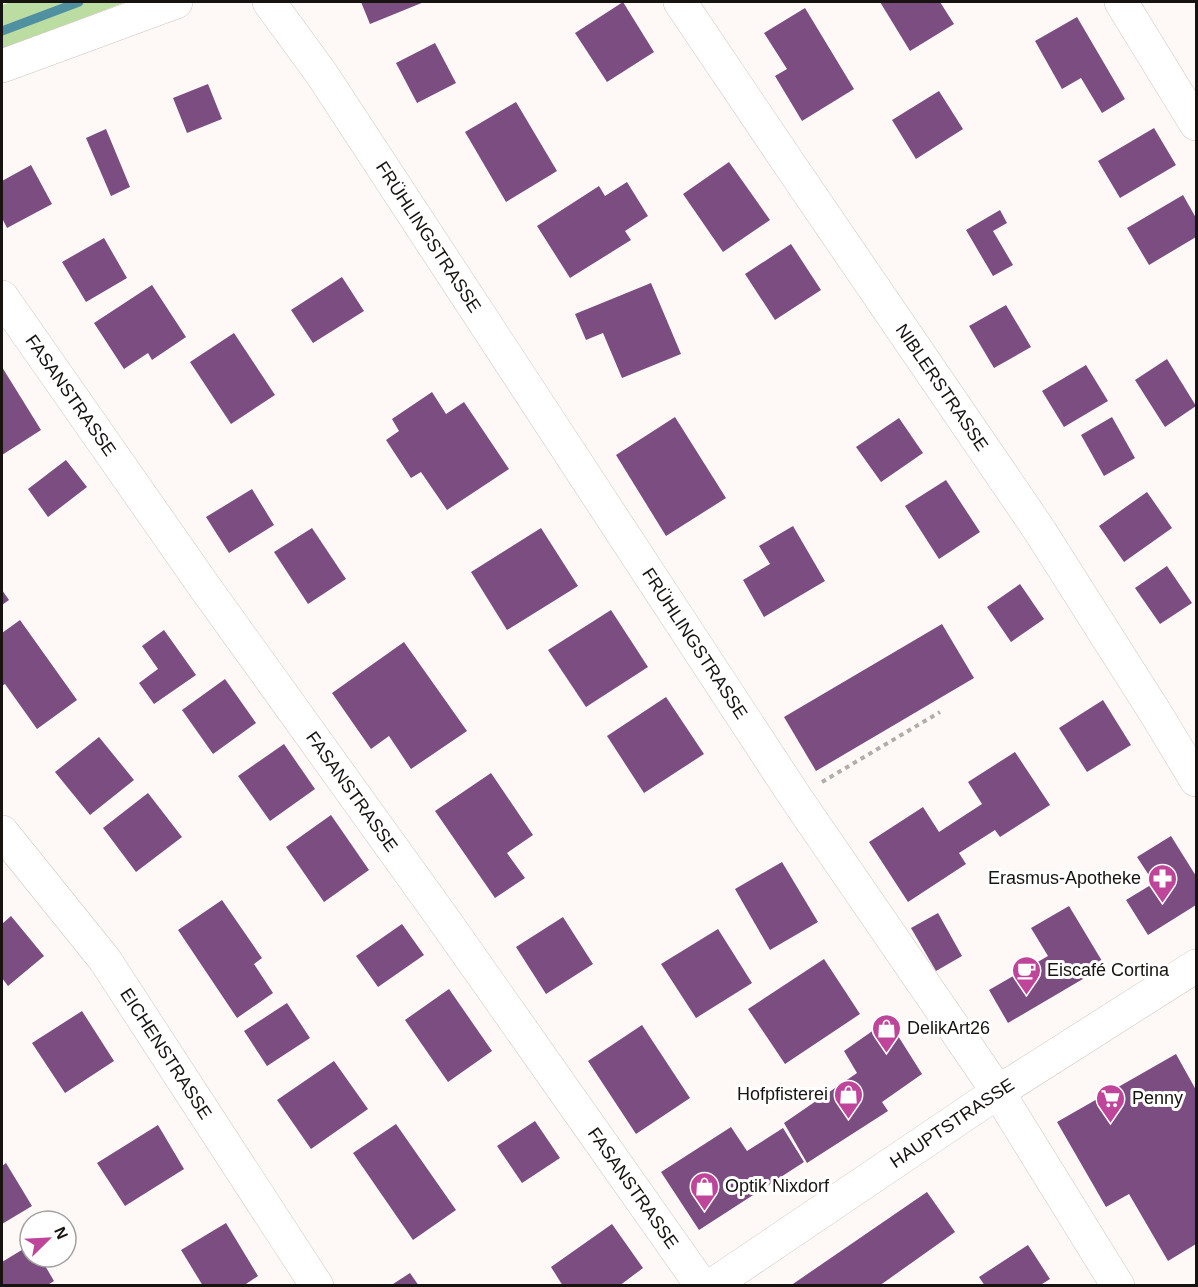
<svg xmlns="http://www.w3.org/2000/svg" width="1198" height="1287" font-family="Helvetica,sans-serif">
<style>
.green{fill:#bbdda2}
.lines{fill:none;stroke-linecap:round;stroke-linejoin:round}
.stream{stroke:#4f90a1;stroke-width:9}
.building{fill:#7c4d80}
.street-casing{stroke:#d2c6c1;stroke-width:34}
.secondary-casing{stroke:#d2c6c1;stroke-width:34}
.path{stroke:#b2adab;stroke-width:4;stroke-dasharray:4.5 4.5;stroke-linecap:butt}
.street{stroke:#fff;stroke-width:33}
.secondary{stroke:#fff;stroke-width:33}
.labels{text-anchor:middle;dominant-baseline:central;stroke-width:6;stroke-linejoin:round;paint-order:stroke}
.street-label{font-size:18px;fill:#171311;stroke:#fff}
.poi-label{font-size:18px;fill:#171311;stroke:#fff;text-anchor:start}
</style>
<rect width="100%" height="100%" fill="#fef9f7"/>
<path class="green" d="M11,2H126L2,49V5Z"/>
<g class="lines">
<path class="stream" d="M2,31L79,2"/>
</g>
<g class="building">
<path d="M361,2H424L370,24Z"/>
<path d="M623,2L654,52L607,82L575,33Z"/>
<path d="M880,2H940L954,24L910,51Z"/>
<path d="M805,8L854,89L802,121L775,76L787,69L764,33Z"/>
<path d="M1077,17L1125,99L1102,113L1081,78L1062,89L1035,41Z"/>
<path d="M435,43L456,83L417,103L396,63Z"/>
<path d="M208,84L222,119L187,133L173,98Z"/>
<path d="M939,91L963,129L916,159L892,120Z"/>
<path d="M516,102L557,171L506,202L465,132Z"/>
<path d="M1154,128L1176,165L1120,198L1098,161Z"/>
<path d="M106,129L130,187L111,196L86,138Z"/>
<path d="M729,162L770,220L723,252L683,194Z"/>
<path d="M31,165L52,204L7,228L2,218V181Z"/>
<path d="M627,182L648,216L625,231L631,240L570,278L537,226L599,186L605,196Z"/>
<path d="M1183,195L1196,218V237L1149,265L1127,228Z"/>
<path d="M1000,210L1007,223L993,231L1013,265L993,276L966,230Z"/>
<path d="M104,238L127,278L86,302L62,262Z"/>
<path d="M791,244L821,290L775,320L745,274Z"/>
<path d="M342,277L364,311L313,343L291,310Z"/>
<path d="M651,283L681,354L622,378L603,333L586,340L575,314Z"/>
<path d="M152,285L186,337L152,360L148,353L124,369L94,323Z"/>
<path d="M1006,305L1031,347L994,368L969,326Z"/>
<path d="M234,333L275,395L231,424L190,362Z"/>
<path d="M1167,359L1196,406L1165,427L1135,380Z"/>
<path d="M1086,365L1108,401L1064,427L1042,391Z"/>
<path d="M2,367L41,430L2,455Z"/>
<path d="M432,392L446,414L464,402L509,469L447,510L421,472L411,478L386,440L399,431L392,419Z"/>
<path d="M675,417L726,498L666,536L616,455Z"/>
<path d="M1112,417L1135,458L1104,476L1081,435Z"/>
<path d="M899,418L923,453L881,482L856,447Z"/>
<path d="M66,460L87,487L48,517L28,489Z"/>
<path d="M946,480L980,532L939,559L905,506Z"/>
<path d="M252,489L274,525L229,553L206,517Z"/>
<path d="M1147,492L1172,528L1124,562L1099,526Z"/>
<path d="M793,526L825,581L764,617L743,580L770,564L759,546Z"/>
<path d="M312,528L346,579L308,604L274,552Z"/>
<path d="M541,528L578,586L507,630L471,572Z"/>
<path d="M1167,566L1192,603L1160,624L1135,588Z"/>
<path d="M1020,584L1044,619L1011,642L987,607Z"/>
<path d="M2,590L9,600L2,605Z"/>
<path d="M611,610L648,667L586,707L548,650Z"/>
<path d="M20,620L77,700L37,729L5,684L2,686V633Z"/>
<path d="M942,624L974,678L816,771L784,717Z"/>
<path d="M164,630L196,675L154,704L139,683L158,669L142,646Z"/>
<path d="M404,642L467,731L411,769L389,736L371,749L332,693Z"/>
<path d="M225,679L256,723L213,754L182,710Z"/>
<path d="M666,697L704,754L644,793L607,736Z"/>
<path d="M1103,700L1131,745L1087,772L1059,728Z"/>
<path d="M99,737L134,780L90,815L55,772Z"/>
<path d="M284,744L315,789L270,821L238,776Z"/>
<path d="M1015,752L1050,805L1000,837L995,830L959,853L966,864L908,902L869,842L923,807L939,832L982,804L968,782Z"/>
<path d="M491,773L533,835L507,853L525,878L495,898L435,811Z"/>
<path d="M148,793L182,837L136,872L103,828Z"/>
<path d="M331,815L369,870L324,902L286,847Z"/>
<path d="M1171,836L1196,876V905L1148,935L1126,900L1154,883L1137,857Z"/>
<path d="M782,862L818,922L770,950L735,889Z"/>
<path d="M222,900L262,958L254,964L273,993L237,1018L178,930Z"/>
<path d="M1069,906L1105,966L1008,1023L989,990L1048,956L1031,928Z"/>
<path d="M938,913L962,956L936,971L911,928Z"/>
<path d="M11,916L44,956L8,986L2,978V924Z"/>
<path d="M563,917L593,964L546,994L516,947Z"/>
<path d="M402,924L424,955L378,987L356,956Z"/>
<path d="M718,929L752,983L696,1018L661,964Z"/>
<path d="M824,959L860,1014L785,1064L748,1009Z"/>
<path d="M449,989L492,1051L448,1082L405,1020Z"/>
<path d="M287,1003L310,1038L267,1066L244,1031Z"/>
<path d="M82,1011L114,1061L65,1093L32,1043Z"/>
<path d="M888,1020L922,1074L882,1102L888,1111L807,1163L784,1123L857,1073L844,1051Z"/>
<path d="M642,1025L690,1098L636,1134L588,1061Z"/>
<path d="M1176,1054L1196,1090V1137L1195,1138L1196,1140V1244L1168,1261L1129,1194L1106,1207L1057,1122Z"/>
<path d="M334,1061L368,1109L311,1149L277,1100Z"/>
<path d="M535,1121L560,1158L522,1183L497,1146Z"/>
<path d="M396,1124L456,1210L413,1240L353,1153Z"/>
<path d="M158,1125L184,1169L125,1206L97,1163Z"/>
<path d="M731,1127L747,1151L783,1128L804,1162L699,1230L661,1172Z"/>
<path d="M6,1163L32,1206L2,1224V1166Z"/>
<path d="M927,1192L955,1232L879,1286H790Z"/>
<path d="M226,1223L258,1276L243,1286H203L181,1250Z"/>
<path d="M612,1224L643,1268L619,1286H563L551,1267Z"/>
<path d="M30,1245V1257H40L54,1281L46,1286H2V1262Z"/>
<path d="M1028,1245L1050,1279L1039,1286H985L979,1277Z"/>
<path d="M410,1273L419,1286H390Z"/>
</g>
<g class="lines">
<defs>
<g id="street">
<path id="s1" d="M269,2L321,73L796,798L998,1092L1118,1286"/>
<path id="s2" d="M680,2L794,171L1038,528L1158,717L1196,780"/>
<path d="M1121,2L1196,124"/>
<path d="M2,66L176,2"/>
<path id="s3" d="M2,297L204,586L442,917L702,1286"/>
<path id="s4" d="M2,832L105,960L317,1286"/>
</g>
<g id="secondary">
<path id="s5" d="M711,1286L998,1092L1196,966"/>
</g>
</defs>
<use href="#street" class="street-casing"/>
<use href="#secondary" class="secondary-casing"/>
<path class="path" d="M822,782L940,712"/>
<use href="#street" class="street"/>
<use href="#secondary" class="secondary"/>
</g>
<defs>
<symbol id="pharmacy-pin" viewBox="-11 -11 22 30"><path d="M0 17L-7.5 6A9.5 9.5 0 1 1 7.5 6Z" fill="#be4599" stroke="#fff"/><path d="M-2-6h4v4h4v4h-4v4h-4v-4h-4v-4h4Z" fill="#fff"/></symbol>
<symbol id="cafe-pin" viewBox="-11 -11 22 30"><path d="M0 17L-7.5 6A9.5 9.5 0 1 1 7.5 6Z" fill="#be4599" stroke="#fff"/><path d="M-5.5-4.5H6V0H3Q3 3.5 0 3.5H-2.5Q-5.5 3.5-5.5 0ZM3-3.2v2h1.7v-2ZM-6 4.5H4V6H-6Z" fill="#fff"/></symbol>
<symbol id="shop-pin" viewBox="-11 -11 22 30"><path d="M0 17L-7.5 6A9.5 9.5 0 1 1 7.5 6Z" fill="#be4599" stroke="#fff"/><path d="M-5-2.5h2.3a2.7 3.5 0 0 1 5.4 0H5L5.5 6h-11ZM-1.5-2.5h3a1.5 2.3 0 0 0-3 0Z" fill="#fff"/></symbol>
<symbol id="supermarket-pin" viewBox="-11 -11 22 30"><path d="M0 17L-7.5 6A9.5 9.5 0 1 1 7.5 6Z" fill="#be4599" stroke="#fff"/><path d="M-6-5.5h2.5l.6 2H6L4.5 2H-2.5L-4.4-4H-6ZM-1.5 3.2a1.3 1.3 0 1 0 .1 0ZM3 3.2a1.3 1.3 0 1 0 .1 0Z" fill="#fff"/></symbol>
</defs>
<g fill-rule="evenodd">
<use href="#pharmacy-pin" x="1146" y="862" width="33" height="45"/>
<use href="#cafe-pin" x="1010" y="954" width="33" height="45"/>
<use href="#shop-pin" x="870" y="1012" width="33" height="45"/>
<use href="#shop-pin" x="832" y="1078" width="33" height="45"/>
<use href="#supermarket-pin" x="1094" y="1082" width="33" height="45"/>
<use href="#shop-pin" x="688" y="1170" width="33" height="45"/>
</g>
<g class="labels">
<g class="street-label">
<text stroke="none"><textPath href="#s1" startOffset="284">FRÜHLINGSTRASSE</textPath></text>
<text stroke="none"><textPath href="#s2" startOffset="466">NIBLERSTRASSE</textPath></text>
<text stroke="none"><textPath href="#s3" startOffset="120">FASANSTRASSE</textPath></text>
<text stroke="none"><textPath href="#s1" startOffset="770">FRÜHLINGSTRASSE</textPath></text>
<text stroke="none"><textPath href="#s3" startOffset="606">FASANSTRASSE</textPath></text>
<text stroke="none"><textPath href="#s4" startOffset="276">EICHENSTRASSE</textPath></text>
<text stroke="none"><textPath href="#s5" startOffset="291">HAUPTSTRASSE</textPath></text>
<text stroke="none"><textPath href="#s3" startOffset="1092">FASANSTRASSE</textPath></text>
</g>
<g class="poi-label">
<text x="1141" y="878" text-anchor="end">Erasmus-Apotheke</text>
<text x="1047" y="970">Eiscafé Cortina</text>
<text x="907" y="1028">DelikArt26</text>
<text x="828" y="1094" text-anchor="end">Hofpfisterei</text>
<text x="1132" y="1098">Penny</text>
<text x="725" y="1186">Optik Nixdorf</text>
</g>
</g>
<rect width="1198" height="1287" fill="none" stroke="#171311" stroke-width="6"/>
<g transform="translate(48 1239) rotate(66)"><circle r="28" fill="#ffffff" stroke="#a2a1a0" stroke-width="1.5"/>
<path d="M0-4.5L10 22L0 15L-10 22Z" fill="#be4599"/>
<text y="-9" font-size="16" font-weight="bold" text-anchor="middle" fill="#171311">N</text>
</g>
</svg>
